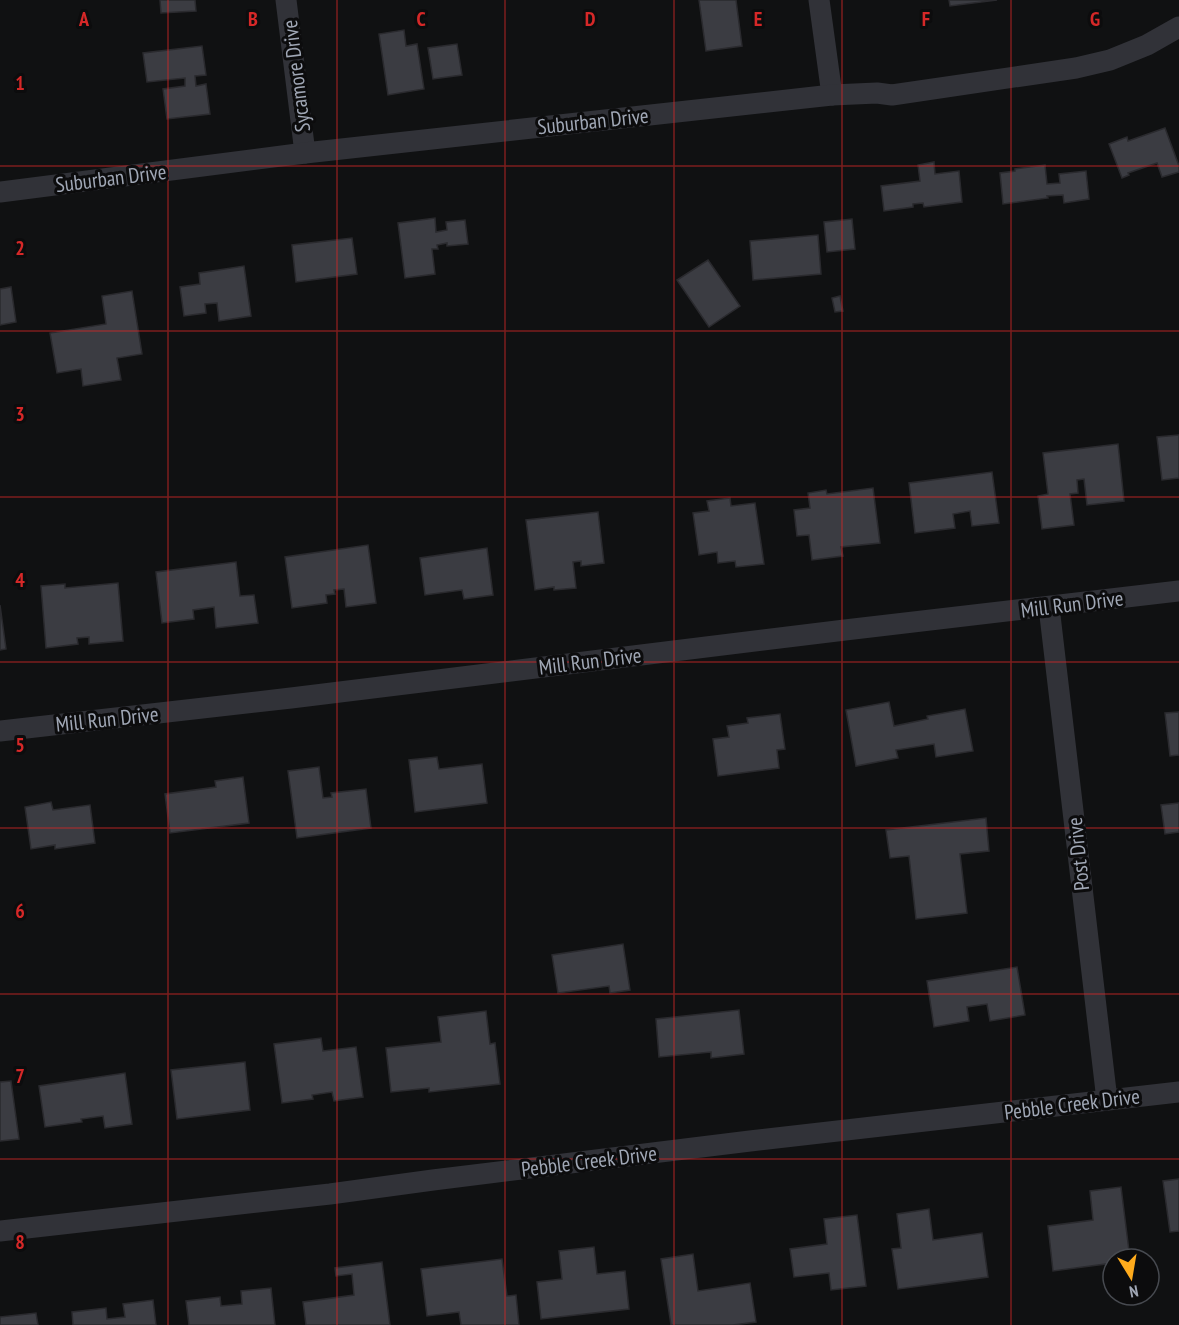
<svg xmlns="http://www.w3.org/2000/svg" width="1179" height="1325" font-family="'PT Sans Narrow',sans-serif">
<style>
.building{fill:#3b3c42;stroke:#2a2a2e;stroke-width:1.5}
.lines{fill:none;stroke-linecap:round;stroke-linejoin:round}
.street{stroke:#313238;stroke-width:21}
.grid{fill:none;stroke:#d62828;stroke-width:1.5;stroke-opacity:0.55}
.labels{text-anchor:middle;dominant-baseline:central;stroke-width:6;stroke-linejoin:round;paint-order:stroke}
.street-label{font-size:21px;fill:#a0a7b5;stroke:#0c0c0d}
.grid-label{font-size:20px;text-anchor:middle;font-weight:bold;fill:#d62828;stroke:#0c0c0d;stroke-width:6;stroke-linejoin:round;paint-order:stroke}
</style>
<rect width="100%" height="100%" fill="#101112"/>
<g class="building">
<path d="M160,0H195L196,11L161,13Z"/>
<path d="M699,0H736L742,46L706,51Z"/>
<path d="M949,0H997L950,6Z"/>
<path d="M404,30L406,46L417,44L424,89L388,95L379,34Z"/>
<path d="M457,44L462,75L433,79L428,48Z"/>
<path d="M202,46L206,75L195,76L196,86L206,84L210,114L167,119L163,89L185,86V78L147,82L143,53Z"/>
<path d="M1165,128L1179,166V172L1162,177L1157,163L1128,173L1129,175L1122,178L1109,144L1127,137L1128,141Z"/>
<path d="M934,162L935,174L959,171L962,202L924,207L923,203L913,204V207L884,211L881,186L920,181L918,165Z"/>
<path d="M1045,165L1047,184L1060,183L1059,174L1086,171L1089,199L1064,203L1063,195L1047,196L1048,198L1003,204L1000,173L1015,171V169Z"/>
<path d="M435,218L436,232L447,230L446,222L465,220L468,244L447,246V243L437,245L438,249H432L435,274L405,278L398,223Z"/>
<path d="M852,219L855,249L827,252L824,222Z"/>
<path d="M818,235L821,274L753,280L750,241Z"/>
<path d="M352,238L357,274L296,282L292,245Z"/>
<path d="M708,260L740,306L709,327L677,280Z"/>
<path d="M244,266L251,316L219,321L217,303L205,304L206,313L184,316L180,287L200,284L199,273Z"/>
<path d="M11,287L16,322L0,325V289Z"/>
<path d="M132,291L142,354L117,358L121,380L83,386L81,369L57,373L50,333L106,324L102,296Z"/>
<path d="M840,296L843,311L835,312L832,298Z"/>
<path d="M1179,435V478L1162,480L1157,437Z"/>
<path d="M1118,444L1124,501L1087,505L1084,479L1077,480L1078,493L1070,494L1074,525L1042,529L1038,496L1048,494L1043,453Z"/>
<path d="M992,472L999,523L972,526L970,511L953,514L955,528L915,533L909,483Z"/>
<path d="M873,488L880,543L841,547L843,556L812,560L809,535L797,536L794,510L810,508L808,493L826,490L827,494Z"/>
<path d="M730,498L731,506L755,503L764,564L736,567L735,561L718,563L717,552L699,555L693,513L709,511L707,501Z"/>
<path d="M598,512L604,563L581,566V561L573,562L576,588L554,590V587L535,590L526,520Z"/>
<path d="M368,545L376,603L346,607L344,589L334,590L335,594L326,595L327,603L292,608L285,557Z"/>
<path d="M487,548L493,595L464,599L462,590L425,595L420,558Z"/>
<path d="M236,562L240,596L254,595L258,623L216,628L214,607L193,610L194,619L162,623L156,572Z"/>
<path d="M118,583L123,641L89,644V637L77,638L78,644L46,648L41,586L65,584V588Z"/>
<path d="M0,605L6,649L0,650Z"/>
<path d="M889,702L894,726L928,719L927,716L965,709L973,751L936,757L934,744L896,750L898,758L856,766L846,710Z"/>
<path d="M1179,712V755L1170,756L1165,713Z"/>
<path d="M780,714L785,749L777,750L779,768L718,776L713,739L729,737L727,726L748,723L747,718Z"/>
<path d="M437,757L439,769L482,764L487,803L415,812L409,760Z"/>
<path d="M319,767L323,798L332,797L331,793L366,789L371,828L297,838L288,771Z"/>
<path d="M243,777L249,823L170,833L165,794L216,787L215,781Z"/>
<path d="M51,802L53,810L90,805L95,843L55,849V845L31,849L25,807Z"/>
<path d="M1179,803V832L1165,834L1161,805Z"/>
<path d="M986,818L989,851L960,854L967,913L916,919L909,856L890,858L886,830Z"/>
<path d="M623,944L630,990L610,993L609,986L558,993L552,955Z"/>
<path d="M1017,967L1025,1015L990,1021L987,1004L967,1007L969,1021L934,1027L927,981Z"/>
<path d="M739,1010L744,1054L711,1058V1052L659,1057L656,1019Z"/>
<path d="M486,1011L490,1044L495,1043L500,1084L429,1092V1088L391,1092L386,1048L441,1042L438,1017Z"/>
<path d="M321,1038L323,1051L356,1047L363,1097L334,1101L332,1092L312,1095L313,1099L282,1103L274,1044Z"/>
<path d="M245,1062L250,1110L177,1119L171,1070Z"/>
<path d="M125,1073L132,1124L105,1128L103,1116L81,1119L82,1122L45,1127L39,1086Z"/>
<path d="M11,1081L19,1139L0,1141V1082Z"/>
<path d="M1179,1179V1231L1170,1232L1163,1181Z"/>
<path d="M1121,1187L1130,1259H1113V1263L1053,1271L1048,1226L1093,1220L1090,1191Z"/>
<path d="M929,1209L933,1240L982,1233L988,1277L898,1289L892,1249L901,1248L897,1214Z"/>
<path d="M857,1215L866,1286L831,1290L829,1273L794,1277L790,1249L827,1244L824,1219Z"/>
<path d="M594,1247L597,1274L625,1271L629,1309L541,1319L537,1282L562,1279L559,1251Z"/>
<path d="M693,1254L698,1291L750,1283L756,1322L733,1325H671L661,1259Z"/>
<path d="M502,1259L507,1296L516,1295L519,1325H461L459,1312L427,1316L421,1269Z"/>
<path d="M382,1262L390,1325H306L303,1302L354,1295L352,1274L336,1276L335,1268Z"/>
<path d="M271,1288L275,1325H189L186,1301L220,1297L221,1306L242,1304L241,1291Z"/>
<path d="M153,1300L156,1325H73L72,1312L106,1308L107,1319L125,1317L123,1304Z"/>
<path d="M36,1313L38,1325H0V1317Z"/>
</g>
<g class="lines">
<g class="street">
<path d="M286,0L305,153"/>
<path d="M819,0L832,95"/>
<path d="M0,192L305,153L832,95L877,93L892,95L1076,68L1110,60L1147,45L1179,27"/>
<path d="M1049,607L1107,1100"/>
<path d="M0,731L291,698L845,630L1179,591"/>
<path d="M0,1231L330,1194L433,1180L750,1141L1179,1092"/>
</g>
</g>
<path class="grid" d="M168,0V1325M337,0V1325M505,0V1325M674,0V1325M842,0V1325M1011,0V1325M0,166H1179M0,331H1179M0,497H1179M0,662H1179M0,828H1179M0,994H1179M0,1159H1179"/>
<g class="labels">
<g class="street-label">
<text transform="translate(296 76) rotate(-97)">Sycamore Drive</text>
<text transform="translate(593 121) rotate(-6)">Suburban Drive</text>
<text transform="translate(111 178) rotate(-7)">Suburban Drive</text>
<text transform="translate(1072 604) rotate(-7)">Mill Run Drive</text>
<text transform="translate(590 661) rotate(-7)">Mill Run Drive</text>
<text transform="translate(107 719) rotate(-6)">Mill Run Drive</text>
<text transform="translate(1078 854) rotate(-96)">Post Drive</text>
<text transform="translate(1072 1104) rotate(-7)">Pebble Creek Drive</text>
<text transform="translate(589 1161) rotate(-7)">Pebble Creek Drive</text>
</g>
</g>
<g class="grid-label">
<text x="84" y="26">A</text>
<text x="253" y="26">B</text>
<text x="421" y="26">C</text>
<text x="590" y="26">D</text>
<text x="758" y="26">E</text>
<text x="926" y="26">F</text>
<text x="1095" y="26">G</text>
<text x="20" y="90">1</text>
<text x="20" y="255">2</text>
<text x="20" y="421">3</text>
<text x="20" y="587">4</text>
<text x="20" y="752">5</text>
<text x="20" y="918">6</text>
<text x="20" y="1083">7</text>
<text x="20" y="1249">8</text>
</g>
<g transform="translate(1131 1277) rotate(169)"><circle r="28" fill="#0c0c0d" stroke="#474a50" stroke-width="1.5"/>
<path d="M0-4.5L10 22L0 15L-10 22Z" fill="#ffab1c"/>
<text y="-9" font-size="16" font-weight="bold" text-anchor="middle" fill="#a0a7b5">N</text>
</g>
</svg>
